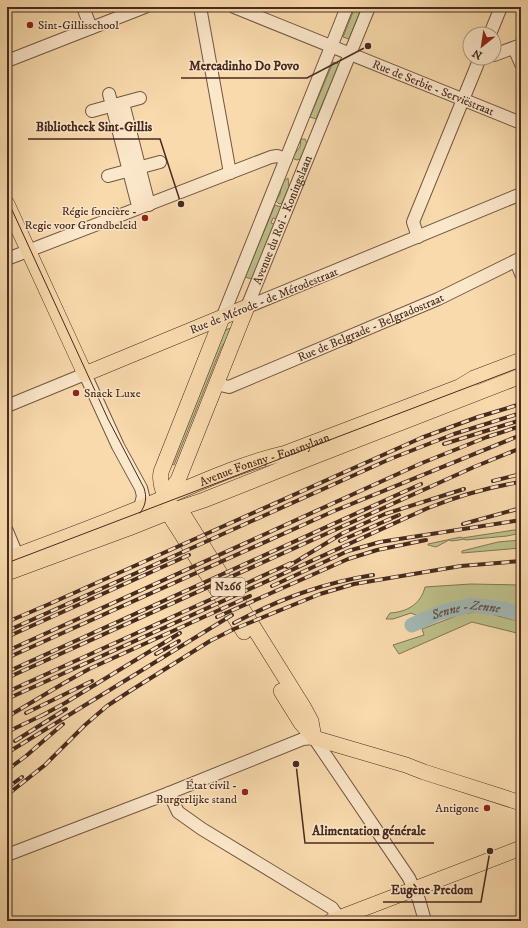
<svg xmlns="http://www.w3.org/2000/svg" width="528" height="928" font-family="'IM FELL DW Pica',serif">
<style>
.green{fill:#bdc08a;stroke:#827554}
.lines{fill:none;stroke-linecap:round;stroke-linejoin:round}
.river{stroke:#a1b8b3;stroke-width:15}
.minor-casing{stroke:#745642;stroke-width:14}
.major-casing{stroke:#472a1f;stroke-width:16}
.minor{stroke:#fbe7c9;stroke-width:12}
.major{stroke:#f9daac;stroke-width:15}
.tram{stroke:#472a1f;stroke-width:1}
.rail-casing{stroke:#472a1f;stroke-width:4}
.rail{stroke:#fbe7c9;stroke-width:2.5;stroke-dasharray:8;stroke-linecap:butt}
.poi-dot{fill:#8f2418;stroke:#fbe7c9;stroke-width:1.5}
.labels{text-anchor:middle;dominant-baseline:central;stroke-width:3;stroke-linejoin:round;paint-order:stroke}
.shield{fill:#fbe7c9;stroke:#7d6352;stroke-width:1}
.shield-label{font-size:11px;font-weight:bold;fill:#472a1f}
.poi-label{font-size:12px;fill:#472a1f;stroke:#fbe7c9;text-anchor:end}
.street-label{font-size:12px;fill:#472a1f;stroke:#fbe7c9}
.water-label{font-size:13px;font-style:italic;fill:#5e4e44;stroke:#fbe7c9}
.leader{fill:none;stroke:#472a1f;stroke-width:1.5}
.callout-dot{fill:#472a1f;stroke:#fbe7c9;stroke-width:1.5}
.callout-label{font-size:13px;text-anchor:middle;font-weight:bold;fill:#472a1f;stroke:#fbe7c9;stroke-width:3;stroke-linejoin:round;paint-order:stroke}
</style>
<rect width="100%" height="100%" fill="#f9daac"/>
<filter id="stains"><feTurbulence type="fractalNoise" baseFrequency=".005" numOctaves="4"/><feColorMatrix values="0 0 0 0 .2 0 0 0 0 .09 0 0 0 0 .02 0 0 0 .5 -.17"/></filter>
<radialGradient id="worn" r=".72"><stop offset=".6" stop-color="#630" stop-opacity="0"/><stop offset="1" stop-color="#630" stop-opacity=".3"/></radialGradient>
<g class="green">
<path d="M355,7H362L349,39L343,37Z"/>
<path d="M333,62L339,64L316,119L310,117Z"/>
<path d="M301,139H305L307,143L300,159L297,160L294,159L293,156L300,147Z"/>
<path d="M288,178L289,187L282,203L279,204L276,201L280,194L282,182Z"/>
<path d="M275,205L281,207L277,219L273,218L271,223L274,224L252,279L245,277Z"/>
<path d="M235,327C232,335 225,341 221,348L174,465L168,462L221,331Z"/>
<path d="M521,529V533L507,536L465,540V539L452,541L449,540L436,547L428,545V544L461,537L462,538Z"/>
<path d="M521,540V548L462,553V551L498,542Z"/>
<path d="M471,584L521,585V610C504,605 486,598 469,600C452,601 434,610 418,616L411,613L393,619H386L390,613C407,612 421,604 425,587Z"/>
<path d="M475,612L487,613L521,622V634L472,622L399,654L393,645L424,635L422,629L461,614Z"/>
</g>
<g class="lines">
<path class="river" id="s1" d="M412,625L439,613L471,605L504,609L521,615"/>
<defs>
<g id="minor">
<path d="M83,7L91,28"/>
<path d="M200,7L230,173"/>
<path id="s2" d="M234,7L521,123"/>
<path d="M490,34L501,7"/>
<path d="M514,48L521,64"/>
<path d="M494,55L521,45"/>
<path d="M7,61L145,7"/>
<path d="M109,94L137,202"/>
<path d="M123,103L149,205"/>
<path d="M92,111L140,98"/>
<path d="M108,176L160,162"/>
<path d="M418,237L413,222L480,58"/>
<path d="M7,259L271,157L277,156L286,159"/>
<path d="M516,261L521,274"/>
<path id="s3" d="M247,307L369,7"/>
<path d="M247,307L521,194"/>
<path d="M222,318L347,7"/>
<path id="s4" d="M216,384L229,387L438,299L521,258"/>
<path d="M7,406L85,374L118,446L141,488L143,496L140,508"/>
<path d="M7,531L17,555"/>
<path d="M169,793L178,812L202,829L332,908L339,918"/>
<path d="M7,855L169,793L303,739L314,738L409,878L419,900L425,921"/>
</g>
<g id="major">
<path d="M7,204L85,374L247,307"/>
<path d="M166,496L178,480L182,470L247,307"/>
<path d="M170,504C164,495 159,483 161,472L222,318"/>
<path d="M174,510L183,514L304,708L311,721L314,738"/>
<path d="M174,510L172,519L244,632"/>
<path id="s5" d="M7,559C50,543 93,527 135,510C185,490 234,465 286,453L459,387L474,378L521,360"/>
<path d="M7,573L129,528L174,510L204,500L292,465L521,376"/>
<path d="M281,691L301,723L308,731"/>
<path d="M314,738L406,765L424,772L521,803"/>
<path d="M331,921L521,848"/>
</g>
</defs>
<use href="#minor" class="minor-casing"/>
<use href="#major" class="major-casing"/>
<use href="#minor" class="minor"/>
<use href="#major" class="major"/>
<g class="tram">
<path d="M7,199L108,419L144,488C147,497 146,505 140,513"/>
<path d="M7,563L521,367"/>
</g>
<defs>
<g id="rail">
<path d="M444,444L521,420"/>
<path d="M493,481L521,474"/>
<path d="M463,524L521,508"/>
<path d="M340,541L399,515"/>
<path d="M287,567L343,533L385,514L464,489"/>
<path d="M272,586L348,551L380,542L521,520"/>
<path d="M217,617L348,559L377,550L426,540"/>
<path d="M7,622L47,605L421,438L478,417L521,404"/>
<path d="M234,623C280,599 322,583 373,575"/>
<path d="M7,631L390,459L454,434L521,413"/>
<path d="M7,637L189,555"/>
<path d="M7,651L422,463L487,437L521,426"/>
<path d="M156,654L179,641"/>
<path d="M7,658L334,511L521,435"/>
<path d="M7,672L421,484"/>
<path d="M7,678L474,467L521,448"/>
<path d="M7,692L291,563"/>
<path d="M7,699L428,508C458,496 489,487 521,482"/>
<path d="M26,713L92,681"/>
<path d="M41,716L65,703L180,633"/>
<path d="M7,717L64,683L89,669L250,596"/>
<path d="M7,732L47,713"/>
<path d="M15,741L66,709"/>
<path d="M7,753L232,615"/>
<path d="M7,770L26,756L63,724"/>
<path d="M7,788L22,777"/>
<path d="M7,795L45,765L85,725L107,706L130,691L210,641L234,629L320,594L354,584L461,566L521,561"/>
</g>
</defs>
<use href="#rail" class="rail-casing"/>
<use href="#rail" class="rail"/>
</g>
<g class="poi-dot">
<circle cx="30" cy="25" r="4"/>
<circle cx="145" cy="218" r="4"/>
<circle cx="76" cy="393" r="4"/>
<circle cx="245" cy="792" r="4"/>
<circle cx="487" cy="808" r="4"/>
</g>
<g class="labels">
<rect class="shield" x="211" y="578" width="34" height="18" rx="3"/>
<g class="shield-label">
<text x="228" y="587">N266</text>
</g>
<g class="poi-label">
<text x="38" y="25" text-anchor="start">Sint-Gillisschool</text>
<text x="137" y="211">Régie foncière -<tspan x="137" dy="14">Regie voor Grondbeleid</tspan></text>
<text x="84" y="393" text-anchor="start">Snack Luxe</text>
<text x="237" y="785">État civil -<tspan x="237" dy="14">Burgerlijke stand</tspan></text>
<text x="479" y="808">Antigone</text>
</g>
<g class="street-label">
<text stroke="none"><textPath href="#s2" startOffset="215">Rue de Serbie - Serviëstraat</textPath></text>
<text stroke="none"><textPath href="#s3" startOffset="94">Avenue du Roi - Koningslaan</textPath></text>
<text transform="translate(264 301) rotate(-22)">Rue de Mérode - de Mérodestraat</text>
<text stroke="none"><textPath href="#s4" startOffset="167">Rue de Belgrade - Belgradostraat</textPath></text>
<text stroke="none"><textPath href="#s5" startOffset="276">Avenue Fonsny - Fonsnylaan</textPath></text>
</g>
<g class="water-label">
<text stroke="none"><textPath href="#s1" startOffset="57">Senne - Zenne</textPath></text>
</g>
</g>
<path class="leader" d="M368 46L307 78H181M181 204L160 139H28M296 764L305 843H434M490 851L481 902H383"/>
<g class="callout-dot">
<circle cx="368" cy="46" r="4"/>
<circle cx="181" cy="204" r="4"/>
<circle cx="296" cy="764" r="4"/>
<circle cx="490" cy="851" r="4"/>
</g>
<g class="callout-label">
<text x="244" y="70">Mercadinho Do Povo</text>
<text x="94" y="131">Bibliotheek Sint-Gillis</text>
<text x="369" y="835">Alimentation générale</text>
<text x="432" y="894">Eugène Predom</text>
</g>
<rect width="528" height="928" fill="none" stroke="#f9daac" stroke-width="24"/>
<rect x="8" y="8" width="512" height="912" fill="none" stroke="#472a1f" stroke-width="2"/>
<rect x="12" y="12" width="504" height="904" fill="none" stroke="#472a1f"/>
<g transform="translate(482 46) rotate(210)"><circle r="19" fill="#fbe7c9" stroke="#b39b85"/>
<path d="M0-3L7 15L0 10L-7 15Z" fill="#8f2418"/>
<text y="-6" font-size="11" font-weight="bold" text-anchor="middle" fill="#472a1f">N</text>
</g>
<rect width="100%" height="100%" filter="url(#stains)"/>
<rect width="100%" height="100%" fill="url(#worn)"/>
</svg>
